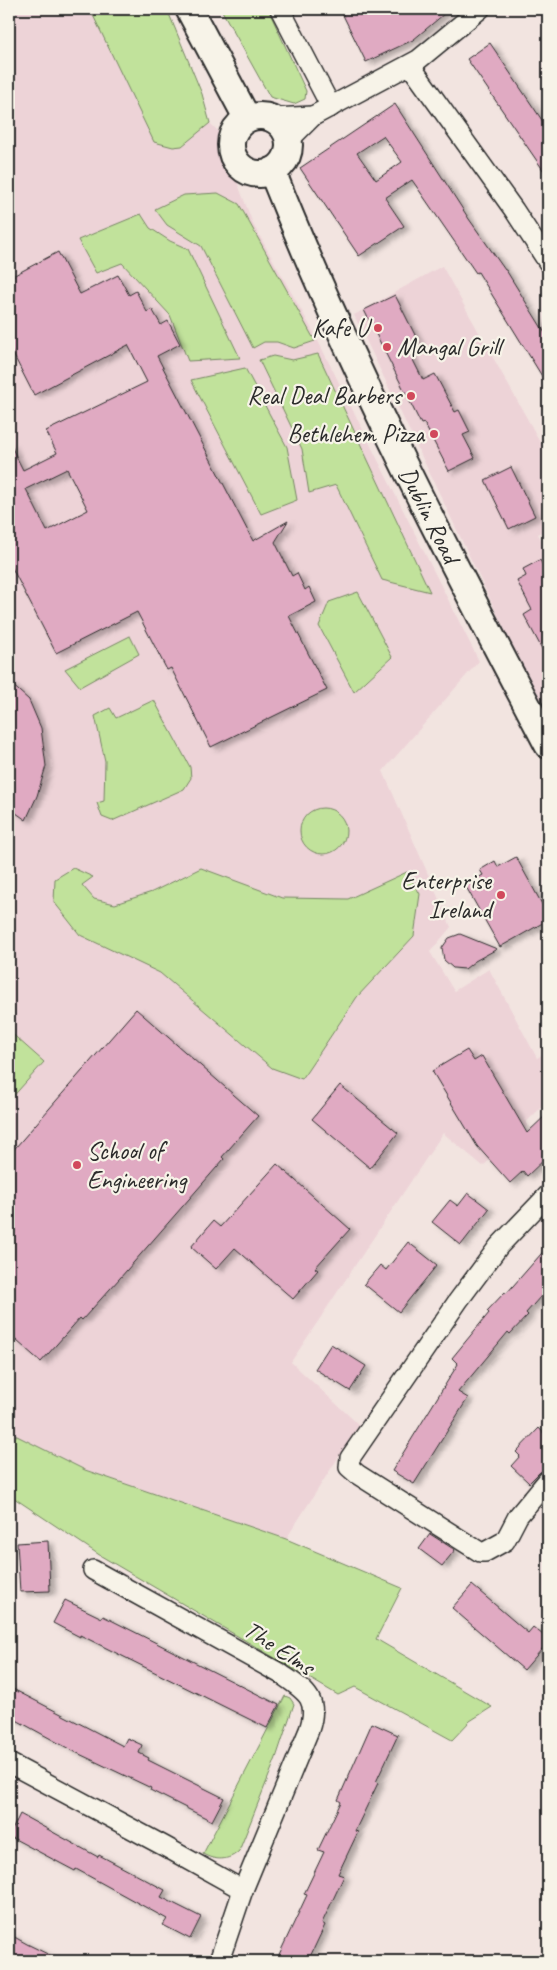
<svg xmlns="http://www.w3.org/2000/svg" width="557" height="1970" font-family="Caveat,sans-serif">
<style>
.built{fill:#edd3d7}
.green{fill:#c1e29b;stroke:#768663}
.building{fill:#e0aac2;stroke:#2b2b2b;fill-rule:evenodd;filter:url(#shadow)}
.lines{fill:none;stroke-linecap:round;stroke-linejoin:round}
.minor-casing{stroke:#2b2b2b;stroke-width:22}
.secondary-casing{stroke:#2b2b2b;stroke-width:30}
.minor{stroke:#f7f3e8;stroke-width:19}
.secondary{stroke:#f7f3e8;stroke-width:26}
.poi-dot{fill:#d1495b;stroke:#f7f3e8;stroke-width:2}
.labels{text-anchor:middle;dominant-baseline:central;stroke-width:4.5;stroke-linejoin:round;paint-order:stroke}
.poi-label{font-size:25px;fill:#2b2b2b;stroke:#f7f3e8;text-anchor:end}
.street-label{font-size:25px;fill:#2b2b2b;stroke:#f7f3e8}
</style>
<defs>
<filter id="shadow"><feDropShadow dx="5.5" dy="3" stdDeviation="2.5" flood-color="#0004"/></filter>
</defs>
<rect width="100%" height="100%" fill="#f2e4e0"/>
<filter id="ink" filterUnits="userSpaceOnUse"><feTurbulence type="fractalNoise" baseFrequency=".02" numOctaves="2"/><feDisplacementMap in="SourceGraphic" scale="10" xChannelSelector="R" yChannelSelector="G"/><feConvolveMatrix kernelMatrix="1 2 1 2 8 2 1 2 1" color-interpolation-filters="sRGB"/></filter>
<g filter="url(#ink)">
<g class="built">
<path d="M9,9H167L202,94L210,123L218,131L253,224L313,331L479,661L383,771L451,927L430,952L454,991L489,969L537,1058L548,1051V1072L544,1075L548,1087V1101L526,1122L527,1126L483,1166L443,1133L291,1362L359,1425L286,1539L85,1470L9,1432Z"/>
<path d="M442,266L548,456V528L538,534L548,553V705L540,698L511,643L354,315Z"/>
</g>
<g class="green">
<path d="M90,9H167L202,94L210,123L182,146L173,147L154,142Z"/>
<path d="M221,9H268L306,91L305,99L294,104L270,97Z"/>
<path d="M218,193L239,204L315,341L294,348L277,342H264L253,348L201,246L167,225L155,209L184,195Z"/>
<path d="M141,214L150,228L170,241L188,249L240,358L188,361L170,315L122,263L96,273L78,240Z"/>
<path d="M318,354L430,592L382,580L336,485L309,493L302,449L259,360L273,356L292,360Z"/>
<path d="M245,368L287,447L297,500L261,514L191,380Z"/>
<path d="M358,592L392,657L354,692L319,626L329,602Z"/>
<path d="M130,636L139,654L80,687L65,669Z"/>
<path d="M154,700L190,767L191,778L184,789L112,821L102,817L97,803L104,801L105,761L95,716L110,708L116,718Z"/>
<circle cx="323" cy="831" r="23"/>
<path d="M73,868L93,877L82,885L94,899L115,904L152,892L201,868L282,898L348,899L407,872L420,894L414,936L357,997L302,1079L272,1068L160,973L80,935L54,902L55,879Z"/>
<path d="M9,1031L44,1062L9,1101Z"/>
<path d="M9,1432L85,1470L286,1539L402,1588L376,1639L492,1707L470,1721L452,1740L355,1687L338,1695L101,1556L11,1496L9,1494Z"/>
<path d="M285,1696L290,1698L294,1704L276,1758L239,1851C229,1861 215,1861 203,1854Z"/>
</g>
<g class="building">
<path d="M340,9H450L413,40L366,62Z"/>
<path d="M490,43L548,129V177L467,59Z"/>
<path d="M395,104L469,219L505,270H506L548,338V386L478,272L476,273L412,180L385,198L404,226L359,256L300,168ZM383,136L402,162L376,180L357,153Z"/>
<path d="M58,252L80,294L118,275L129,295L136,291L147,312L152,309L161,325L168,321L180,344L157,356L253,541L288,521L275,542L292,576L297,573L305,590L309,587L316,602L289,616L327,690L211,747L171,668L167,670L137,612L56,653L9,562V442L23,470L57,453L46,431L147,382L128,345L34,395L9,346V278ZM67,469L88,510L47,531L26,489Z"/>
<path d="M395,295L418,341L406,346L423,380L435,374L455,412L459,410L470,432L463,435L475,458L449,471L424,423L421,424L364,310Z"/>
<path d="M511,467L535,516L509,529L485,480Z"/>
<path d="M540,560L548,575V660L524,615L532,610L517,581L526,576L523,569Z"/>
<path d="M9,682L29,700L41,728L46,766L37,796L26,820L9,808Z"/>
<path d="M516,857L548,915V920L500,947L465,885L483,875L480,870L495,861L498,867Z"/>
<path d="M460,934L497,949L475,961L465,969L453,968L444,960L442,948L449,938Z"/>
<path d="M136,1009L258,1116L222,1157L224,1159L120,1278L82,1320L80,1318L41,1362L9,1334V1155Z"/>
<path d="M467,1050L474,1061L482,1056L527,1133L548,1113V1156L527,1176L523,1171L510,1183L477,1146L432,1071Z"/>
<path d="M340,1085L398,1133L370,1168L312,1119Z"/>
<path d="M277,1164L350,1229L315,1268L318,1270L293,1299L235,1248L216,1269L191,1247L213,1221L220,1227Z"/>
<path d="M468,1193L489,1209L461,1245L432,1222L450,1200L458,1206Z"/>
<path d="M408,1242L437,1265L399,1312L364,1284L380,1265L386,1270Z"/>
<path d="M548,1246V1288L526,1313L528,1315L510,1334L508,1332L458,1392L468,1398L414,1484L392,1471L458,1364L452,1358L489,1313L487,1311L505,1292L506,1294Z"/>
<path d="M331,1344L366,1366L350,1391L315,1369Z"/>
<path d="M539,1428L548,1438V1469L540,1472L529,1483L511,1466L520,1456L516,1452Z"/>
<path d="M430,1534L455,1550L442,1566L419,1549Z"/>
<path d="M48,1541L50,1591L20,1592L17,1543Z"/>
<path d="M472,1585L528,1633L533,1627L548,1639V1642L524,1670L452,1608Z"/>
<path d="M65,1600L102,1618L103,1616L279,1705L267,1728L80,1635V1637L53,1623Z"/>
<path d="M9,1687L123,1746L127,1738L142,1745L139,1753L149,1758L148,1760L224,1798L212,1821L150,1790L151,1788L73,1751L9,1716Z"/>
<path d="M372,1723L398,1735L376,1782L378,1783L355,1831L358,1832L338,1874L344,1876L322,1923L325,1925L308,1961H276L307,1895L304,1894L324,1852L318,1850L341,1802L338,1800Z"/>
<path d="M20,1814L98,1857L99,1855L165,1890L161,1897L201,1917L190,1939L163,1925L167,1919L76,1869L75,1871L9,1836Z"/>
<path d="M9,1934L27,1944L62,1961H9Z"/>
</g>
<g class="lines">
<defs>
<g id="minor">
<path d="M280,9L331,107"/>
<path d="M410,65L514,210L548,262"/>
<path d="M273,118L313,116"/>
<path d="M289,140L313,116L418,60L480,9"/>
<path d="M548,1195L499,1246L458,1301L350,1458L349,1467L357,1474L480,1552H485L505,1541L518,1516L548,1480"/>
<path d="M93,1570L281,1674C305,1691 320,1698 309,1730L243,1890"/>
<path d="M9,1763L164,1846L243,1890L219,1961"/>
</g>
<g id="secondary">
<path d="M189,9L247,118"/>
<circle cx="260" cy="145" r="29"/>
<path d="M272,171C351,369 449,557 548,745"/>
</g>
</defs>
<use href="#minor" class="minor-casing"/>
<use href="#secondary" class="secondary-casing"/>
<use href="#minor" class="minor"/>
<use href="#secondary" class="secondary"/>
</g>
</g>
<g class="poi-dot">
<circle cx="378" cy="328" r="5"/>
<circle cx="387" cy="347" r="5"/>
<circle cx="411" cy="396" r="5"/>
<circle cx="434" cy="434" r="5"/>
<circle cx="501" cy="895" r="5"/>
<circle cx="77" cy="1165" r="5"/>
</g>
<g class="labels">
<g class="poi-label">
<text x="368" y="328">Kafe U</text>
<text x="397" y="347" text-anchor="start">Mangal Grill</text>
<text x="401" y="396">Real Deal Barbers</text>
<text x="424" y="434">Bethlehem Pizza</text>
<text x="491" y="881">Enterprise<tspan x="491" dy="29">Ireland</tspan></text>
<text x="87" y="1151" text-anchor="start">School of<tspan x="87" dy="29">Engineering</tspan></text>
</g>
<g class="street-label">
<text transform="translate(429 515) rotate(63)">Dublin Road</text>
<text transform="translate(279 1648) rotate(33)">The Elms</text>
</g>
</g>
<rect width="557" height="1970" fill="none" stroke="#f7f3e8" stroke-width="30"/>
<rect x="15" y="15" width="527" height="1940" fill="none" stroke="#2b2b2b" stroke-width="2" filter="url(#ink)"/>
</svg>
